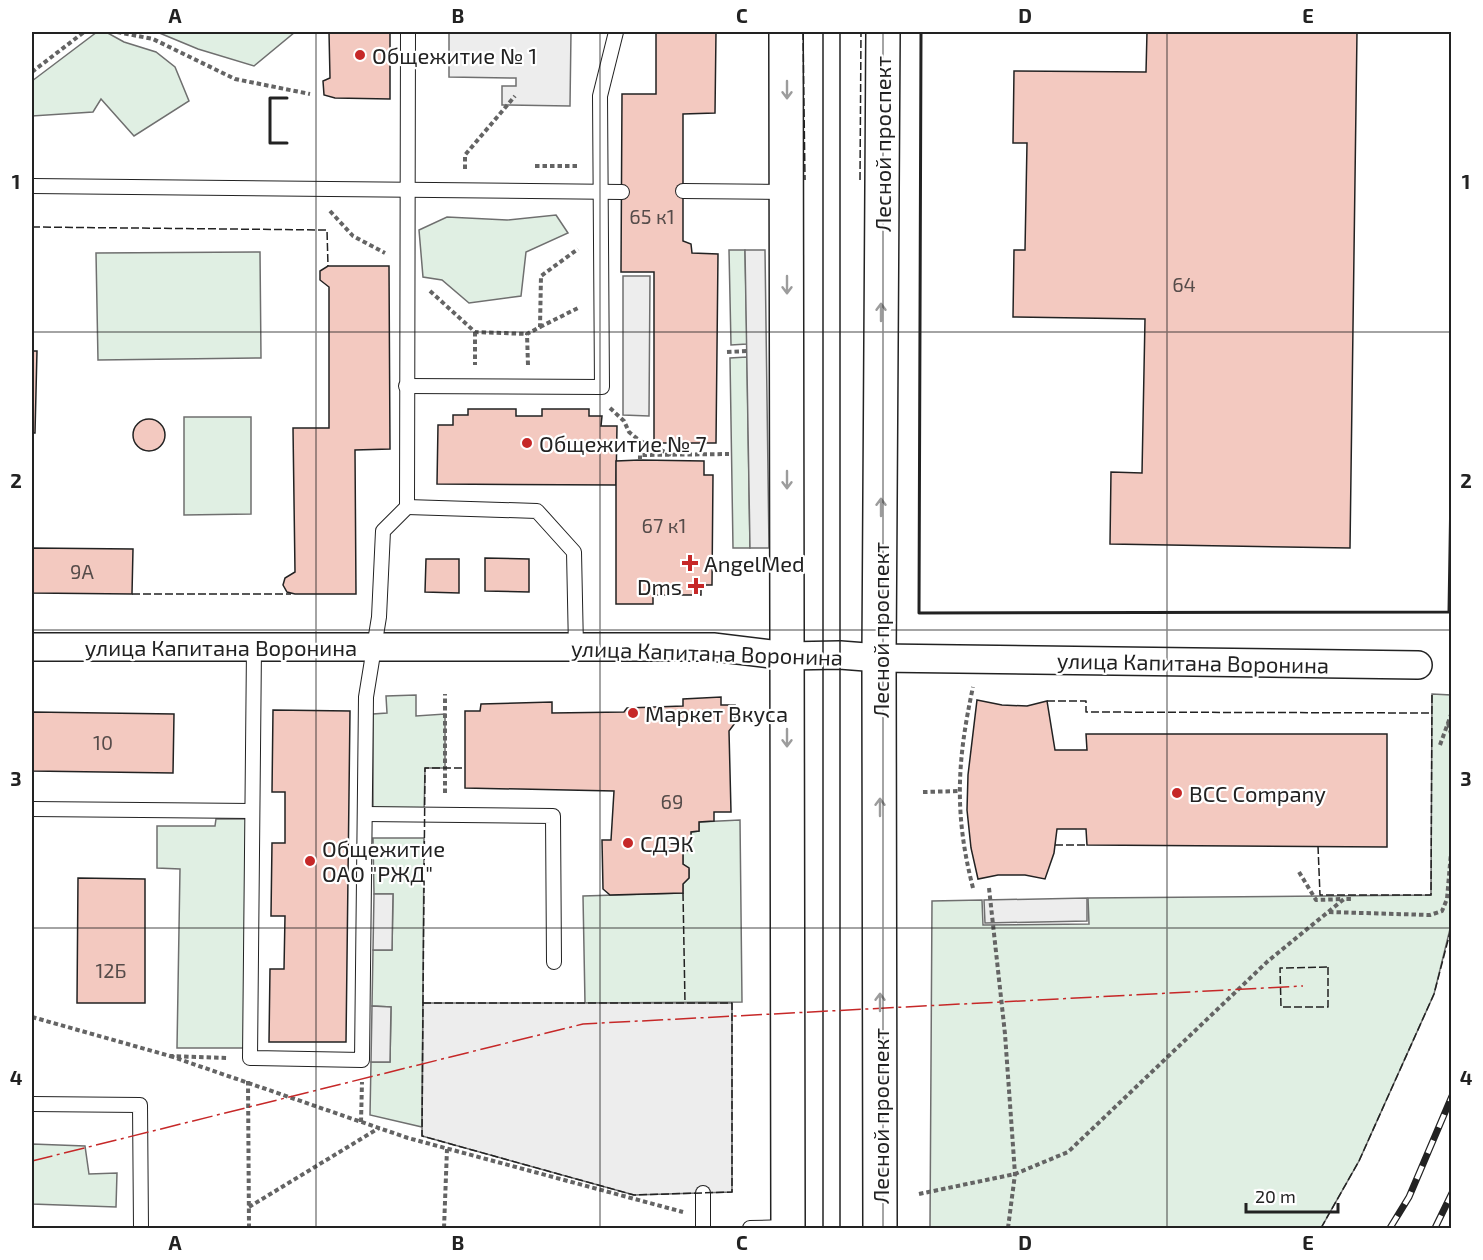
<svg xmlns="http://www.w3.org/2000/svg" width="1483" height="1260" font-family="'Exo 2',sans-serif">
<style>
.green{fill:#e0efe3;stroke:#6f6f6f;stroke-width:1.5}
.parking{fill:#ededed;stroke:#6f6f6f;stroke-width:1.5}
.building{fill:#f3c9c0;stroke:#222;stroke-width:1.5}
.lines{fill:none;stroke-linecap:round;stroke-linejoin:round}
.service-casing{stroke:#222;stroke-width:16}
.minor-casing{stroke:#222;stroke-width:30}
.secondary-casing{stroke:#222;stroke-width:36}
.path{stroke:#646464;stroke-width:4;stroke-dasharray:4.5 3;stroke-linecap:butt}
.service{stroke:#fff;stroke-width:14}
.minor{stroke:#fff;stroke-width:27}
.secondary{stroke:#fff;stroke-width:33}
.tram{stroke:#222;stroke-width:1.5}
.rail-casing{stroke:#222;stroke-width:7}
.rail{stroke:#fff;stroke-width:4.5;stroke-dasharray:14;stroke-linecap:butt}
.fence{stroke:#222;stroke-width:1.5;stroke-dasharray:8 3;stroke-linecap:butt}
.wall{stroke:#222;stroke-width:3}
.power{stroke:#c62828;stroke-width:1.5;stroke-dasharray:21 4.5 3 4.5;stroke-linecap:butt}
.oneway{stroke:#9c9c9c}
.grid{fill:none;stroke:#222;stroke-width:1.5;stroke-opacity:0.55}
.poi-dot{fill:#c62828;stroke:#fff;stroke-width:2}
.labels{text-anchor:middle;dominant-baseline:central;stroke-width:4.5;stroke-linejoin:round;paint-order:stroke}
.number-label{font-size:20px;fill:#564c4a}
.poi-label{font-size:22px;fill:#222;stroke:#fff;text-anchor:start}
.street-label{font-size:22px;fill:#222;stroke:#fff}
.neatline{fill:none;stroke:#222;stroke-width:2}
.grid-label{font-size:20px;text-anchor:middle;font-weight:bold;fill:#222}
</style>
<rect width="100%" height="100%" fill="#fff"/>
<g class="green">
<path d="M97,32H106L124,42L156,52L175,67L189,101L134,136L101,99L93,112L32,116V81Z"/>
<path d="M157,32H295L254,66L198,49Z"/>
<path d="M556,215L568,233L526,252L521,296L469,303L442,280L423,277L419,230L447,217L507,220Z"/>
<path d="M729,250H745L747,344L731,345Z"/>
<path d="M260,252L261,358L98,360L96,253Z"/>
<path d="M747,357L750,548H733L730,358Z"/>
<path d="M184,417H251V514L184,515Z"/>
<path d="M1432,694L1451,695V925L1434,994L1359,1161L1321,1228H930L932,901L982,900L983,925L1089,924L1088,898L1431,895Z"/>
<path d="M416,695V716L445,714V768H425L424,815L373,814V714L387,713L386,696Z"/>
<path d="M216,819H248L245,1048H177L180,869L157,868V826H215Z"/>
<path d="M740,820L742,1002L585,1003L583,896L683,893V884L689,878V869L683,864V851L691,850V832L699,831V822Z"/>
<path d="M373,838H424L422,1127L370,1115L371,1062H390L391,1007L372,1006L373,950H392L393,894H374Z"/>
<path d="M32,1144L85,1146L89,1174L117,1173L116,1207L32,1204Z"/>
</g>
<g class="parking">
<path d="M449,32H571L570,106L502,105V86H516V78L449,77Z"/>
<path d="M745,250H765L769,548H750Z"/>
<path d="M623,276H650L649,416L623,415Z"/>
<path d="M374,894H393L392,950H373Z"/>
<path d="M1087,898V921L985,923L984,900Z"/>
<path d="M423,1003H732V1192L634,1195L422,1136Z"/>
<path d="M372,1006L391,1007L390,1062H371Z"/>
</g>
<g class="building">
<path d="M329,32H390V99L335,98L324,95L323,81L330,78Z"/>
<path d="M656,32H716L715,113L683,114V241L691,244L692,253L718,254L716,443H654V272H621L622,94H656Z"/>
<path d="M1147,32H1357L1350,548L1110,544L1111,472L1142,473L1145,319L1013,317L1014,250H1025L1027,143H1013L1014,71L1146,72Z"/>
<path d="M328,266H389L390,449L355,450L356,594H295L287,592L283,585L285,578L295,572L293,428H329V287L320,280V271Z"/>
<path d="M32,351H37L35,433H32Z"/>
<path d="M468,409H516V416H542V409H589V416H602L601,426H617L616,485L437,484L438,425H453V415H468Z"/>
<circle cx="149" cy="435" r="16"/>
<path d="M640,460L704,461V475H713L712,585H701V595H653V604H616V461Z"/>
<path d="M32,548L133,549L132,594L32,593Z"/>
<path d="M485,558L529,559V592L485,591Z"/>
<path d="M426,559H459V593L425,592Z"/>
<path d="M721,697V705H735V723L729,731L731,812H714V821L699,822V831L691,832V850L683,851V864L689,868V878L683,884V893L610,895L603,889L602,840H611L614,791L465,788V711H480L481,704L552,702V713L624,712L627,708L683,706V699Z"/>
<path d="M977,700L1002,705L1027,706L1047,701L1055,750H1087L1086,734H1387V847L1087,845L1086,829H1057L1054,853L1045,879L1025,875H998L978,879L971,848L967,810L968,775Z"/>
<path d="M273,710L350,711L346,1042H269L270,969H284L285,916H271L272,843H285V792H272Z"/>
<path d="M32,712L174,714L173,773L32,771Z"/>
<path d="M78,878L145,879V1003H77Z"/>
</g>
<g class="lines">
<defs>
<g id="service">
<path d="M32,186L622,192"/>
<path d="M683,191L787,192"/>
<path d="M406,386L602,387L600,96L616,32"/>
<path d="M407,507L537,511L574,552L576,648"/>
<path d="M254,647L250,1058L362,1060L366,697L379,617L383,531L407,507L408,32"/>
<path d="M32,809L252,811"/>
<path d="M365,814L553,816L554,962"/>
<path d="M32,1104L140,1105L141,1228"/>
<path d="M703,1193V1228"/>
<path d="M750,1228L788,1227"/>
</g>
<path id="minor" d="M32,647H713L787,656L840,655L879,658L1418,665"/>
<g id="secondary">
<path d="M786,32L788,1228"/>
<path d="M880,1228L879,658L883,32"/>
</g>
</defs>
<use href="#service" class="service-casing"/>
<use href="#minor" class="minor-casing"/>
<use href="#secondary" class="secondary-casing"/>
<g class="path">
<path d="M117,32L153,39L235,79L310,94"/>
<path d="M32,72L84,32"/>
<path d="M535,166H579"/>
<path d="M465,169V155L515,96"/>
<path d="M330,211L353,236L385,253"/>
<path d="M430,291L475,332L527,334"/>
<path d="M540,327L580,307"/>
<path d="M475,332V365"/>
<path d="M727,352L747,351"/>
<path d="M528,365L527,334L540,327L541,276L578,249"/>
<path d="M610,408L624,421L629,432L640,441L672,455"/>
<path d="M640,460V455L729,454"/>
<path d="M1448,723L1452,737"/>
<path d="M1440,745L1452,712"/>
<path d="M923,792L960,791"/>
<path d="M445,793V694"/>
<path d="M1299,872L1316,900L1343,899"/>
<path d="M973,888C954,814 957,761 973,687"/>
<path d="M989,888L1005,1034L1015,1174L1008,1228"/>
<path d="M1329,912L1430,915L1442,911L1447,899L1452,841"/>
<path d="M32,1017L170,1056L229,1058"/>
<path d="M170,1056L408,1138L683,1212"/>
<path d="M248,1081L249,1228"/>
<path d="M361,1122L362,1082"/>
<path d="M919,1194L1015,1174L1068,1152L1268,961L1344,899H1352"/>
<path d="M249,1207L379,1128"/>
<path d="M32,1228H40"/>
<path d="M444,1228L447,1149"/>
</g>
<use href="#service" class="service"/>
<use href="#minor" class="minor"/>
<use href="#secondary" class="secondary"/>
<g class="tram">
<path d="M840,32V1228"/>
<path d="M823,1228V32"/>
</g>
<defs>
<g id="rail">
<path d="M1390,1228L1409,1197L1452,1096"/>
<path d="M1435,1228L1452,1193"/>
</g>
</defs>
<use href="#rail" class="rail-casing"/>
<use href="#rail" class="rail"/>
<g class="fence">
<path d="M803,32L805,180"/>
<path d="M860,180L861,32"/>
<path d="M32,227L327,230L328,266"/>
<path d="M132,594H291"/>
<path d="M1047,701H1086V712L1431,713"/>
<path d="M1055,845H1087"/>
<path d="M1318,846L1320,895H1431L1432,694"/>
<path d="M683,893L685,1003"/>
<path d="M1328,967V1007H1281L1280,968Z"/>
<path d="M423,1003H732V1192L634,1195L422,1136Z"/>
<path d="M423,1003L425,768H465"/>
<path d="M1321,1228L1359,1161L1434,994L1452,925"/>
</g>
<g class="wall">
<path d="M921,32L919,613L1449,612L1452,426"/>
<path d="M287,98H270V143H287"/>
</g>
<path class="power" d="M32,1161L583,1024L1303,986"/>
</g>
<defs><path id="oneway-shaft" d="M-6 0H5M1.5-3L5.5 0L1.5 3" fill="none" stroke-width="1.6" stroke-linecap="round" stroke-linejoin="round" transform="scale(1.5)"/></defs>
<g class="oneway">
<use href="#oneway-shaft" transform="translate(787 90) rotate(90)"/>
<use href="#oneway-shaft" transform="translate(787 285) rotate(90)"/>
<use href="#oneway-shaft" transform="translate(881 312) rotate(-90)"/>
<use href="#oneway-shaft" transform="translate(787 480) rotate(90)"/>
<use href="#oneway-shaft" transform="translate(881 507) rotate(-90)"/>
<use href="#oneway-shaft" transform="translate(787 738) rotate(90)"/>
<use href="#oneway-shaft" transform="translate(880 807) rotate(-90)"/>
<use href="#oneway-shaft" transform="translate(880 1002) rotate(-90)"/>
</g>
<path class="grid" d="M316,32V1228M600,32V1228M883,32V1228M1167,32V1228M32,332H1452M32,630H1452M32,928H1452"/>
<g class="poi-dot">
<circle cx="360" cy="55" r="6"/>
<circle cx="527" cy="443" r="6"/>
<path d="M687 554h6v6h6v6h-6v6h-6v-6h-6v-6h6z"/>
<path d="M693 577h6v6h6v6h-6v6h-6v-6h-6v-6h6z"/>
<circle cx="633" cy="713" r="6"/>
<circle cx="1177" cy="793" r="6"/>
<circle cx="628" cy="843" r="6"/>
<circle cx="310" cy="861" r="6"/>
</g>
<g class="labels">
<g class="number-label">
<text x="652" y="216">65 к1</text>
<text x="1184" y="284">64</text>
<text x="664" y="525">67 к1</text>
<text x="82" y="571">9А</text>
<text x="103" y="742">10</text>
<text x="672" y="801">69</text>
<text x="111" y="970">12Б</text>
</g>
<g class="poi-label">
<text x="372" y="55">Общежитие № 1</text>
<text x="539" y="443">Общежитие № 7</text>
<text x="704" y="563">AngelMed</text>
<text x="682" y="586" text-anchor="end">Dms</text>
<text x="645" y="713">Маркет Вкуса</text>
<text x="1189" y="793">BCC Company</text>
<text x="640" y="843">СДЭК</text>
<text x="322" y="848">Общежитие<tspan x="322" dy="25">ОАО "РЖД"</tspan></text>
</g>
<g class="street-label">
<text transform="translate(882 144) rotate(-90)">Лесной проспект</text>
<text transform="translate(880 630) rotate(-90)">Лесной проспект</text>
<text x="221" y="647">улица Капитана Воронина</text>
<text transform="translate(707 652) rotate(2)">улица Капитана Воронина</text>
<text transform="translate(1193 662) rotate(1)">улица Капитана Воронина</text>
<text transform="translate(880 1116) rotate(-90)">Лесной проспект</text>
</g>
</g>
<rect width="1483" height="1260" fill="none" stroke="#ffffff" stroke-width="66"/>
<path d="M1246 1203v9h92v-9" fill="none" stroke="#222222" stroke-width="3"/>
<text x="1255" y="1203" font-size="18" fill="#222222" stroke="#ffffff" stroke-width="4.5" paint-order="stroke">20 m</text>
<rect x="33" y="33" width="1417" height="1194" class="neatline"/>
<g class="grid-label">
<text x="175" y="23">A</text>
<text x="458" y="23">B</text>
<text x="742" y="23">C</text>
<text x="1025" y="23">D</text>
<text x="1308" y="23">E</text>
<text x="16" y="189">1</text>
<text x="1466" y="189">1</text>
<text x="16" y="488">2</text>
<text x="1466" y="488">2</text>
<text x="16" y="786">3</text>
<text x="1466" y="786">3</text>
<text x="16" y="1085">4</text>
<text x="1466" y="1085">4</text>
<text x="175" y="1250">A</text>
<text x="458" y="1250">B</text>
<text x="742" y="1250">C</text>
<text x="1025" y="1250">D</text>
<text x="1308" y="1250">E</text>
</g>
</svg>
